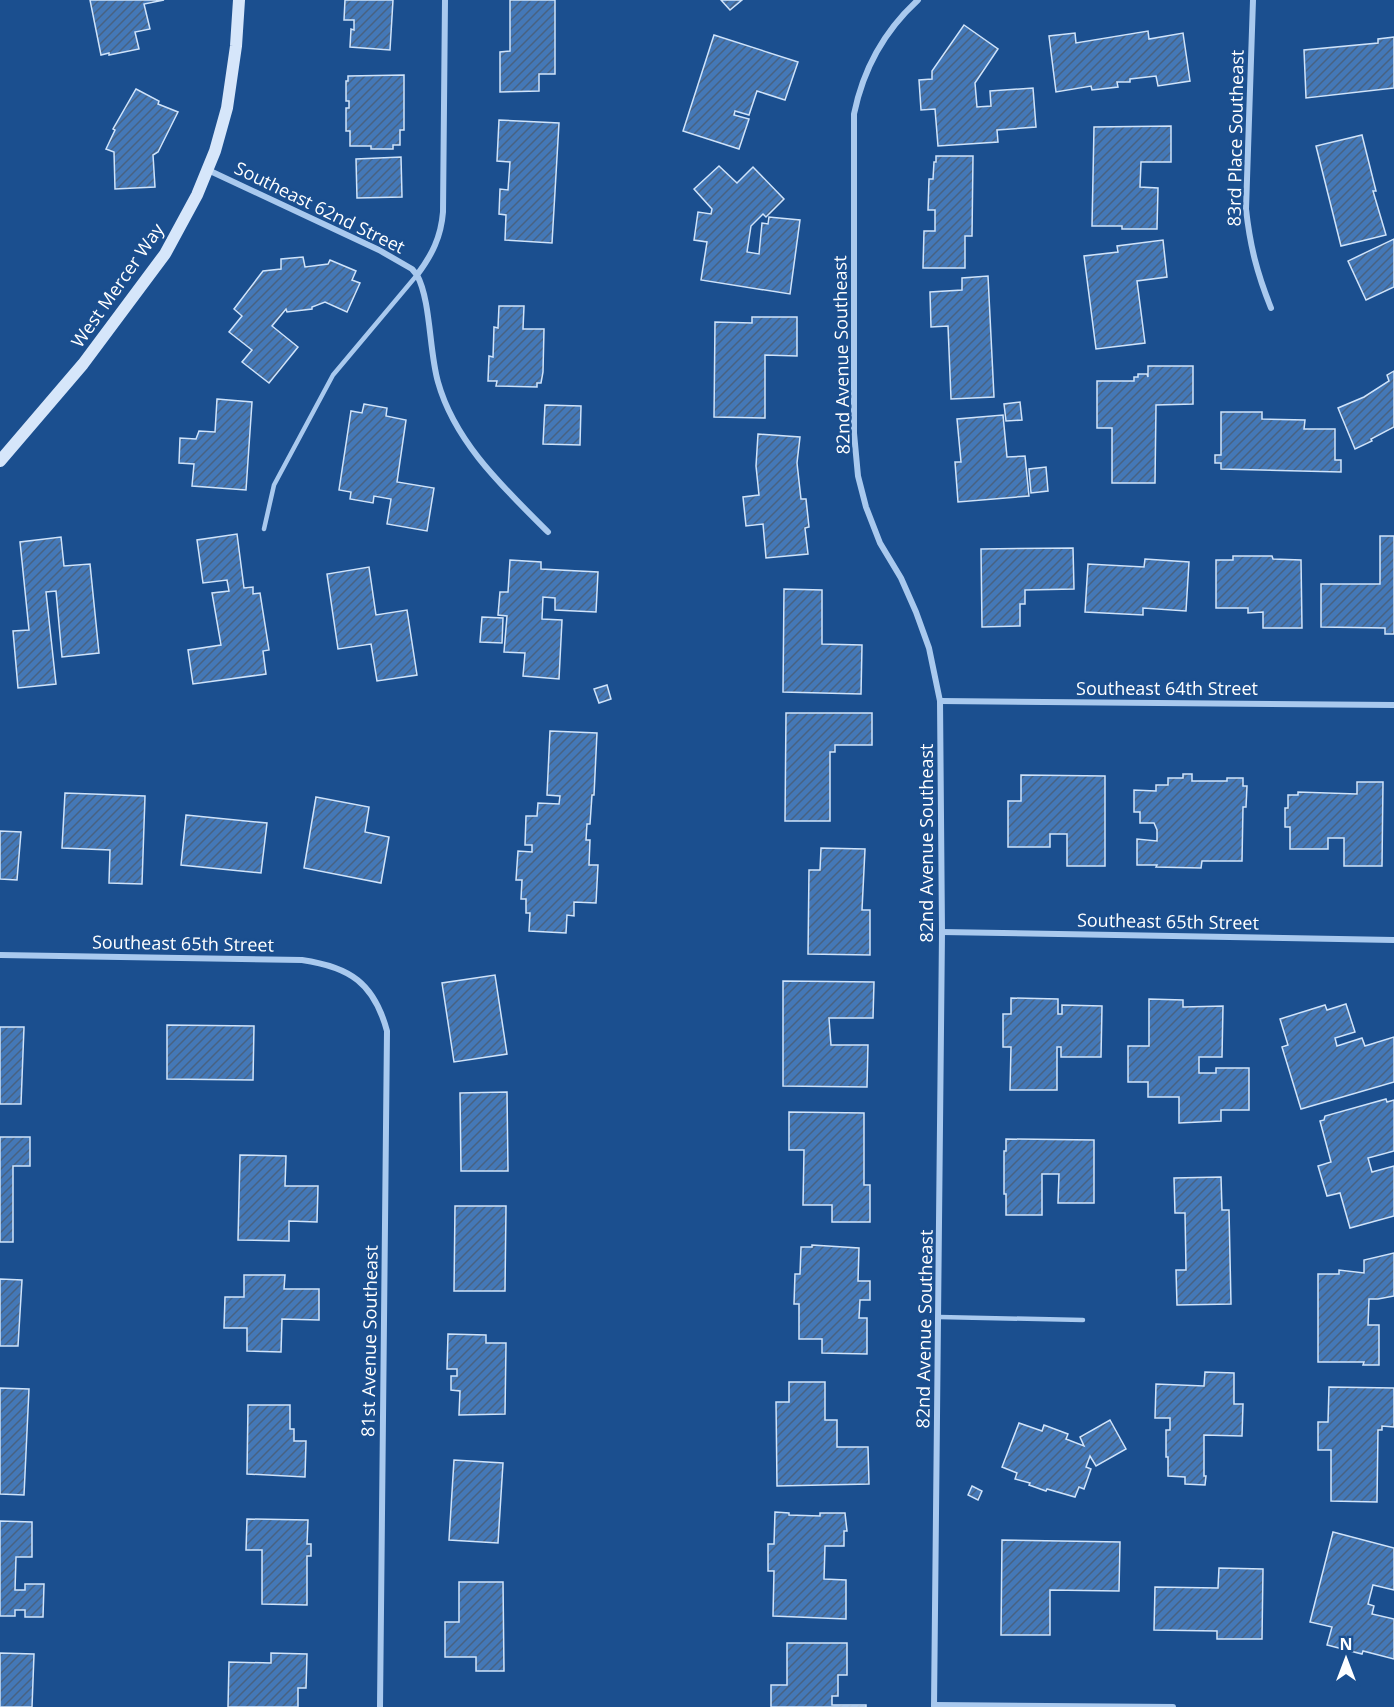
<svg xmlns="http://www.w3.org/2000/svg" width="1394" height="1707" font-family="'Open Sans',sans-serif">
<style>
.building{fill:url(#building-hatch);stroke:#cfe3fa;stroke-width:1.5}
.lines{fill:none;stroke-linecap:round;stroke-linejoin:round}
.lane{stroke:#a9c9ee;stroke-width:4.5}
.street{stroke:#a9c9ee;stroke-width:6}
.secondary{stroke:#d6e6fa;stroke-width:12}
.labels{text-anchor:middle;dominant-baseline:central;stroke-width:5;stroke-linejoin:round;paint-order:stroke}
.street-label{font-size:18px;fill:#fff;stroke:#1b4f8f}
</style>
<defs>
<pattern id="building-hatch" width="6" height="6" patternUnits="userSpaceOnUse" patternTransform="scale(1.5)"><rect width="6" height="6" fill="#4478b7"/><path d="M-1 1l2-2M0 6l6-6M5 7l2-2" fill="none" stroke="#486282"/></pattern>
</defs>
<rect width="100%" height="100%" fill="#1b4f8f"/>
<g class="building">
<path d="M90,0H164L144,4L150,29L135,32L139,49L109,55V53L101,55Z"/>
<path d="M345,0H393L390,50L350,47L351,29L354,30V20H344Z"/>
<path d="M510,0H555V74H539V91L500,92V52L510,51Z"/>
<path d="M721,0H742L730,10Z"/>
<path d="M964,25L998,49L975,83L977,107L991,106L990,91L1033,88L1036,127L997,130L998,142L938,146L935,109L921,110L919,80L932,79V71Z"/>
<path d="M1148,31L1149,39L1183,33L1190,81L1158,86L1156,76L1130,79V82H1117L1118,87L1092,90L1091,86L1056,92L1049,36L1075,33L1076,43Z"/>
<path d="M714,35L798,62L785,100L757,91L749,115L735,111L734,115L749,119L739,149L683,131Z"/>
<path d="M1394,37V88L1306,98L1304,50L1378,43V39Z"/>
<path d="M404,75V130H400V145H393V149H371V146H350V131H346V108H349V101H346V81H348V76Z"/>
<path d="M136,89L159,101L158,104L178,112L158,152L153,155L155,187L115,189L114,152L106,149L115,130L113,129Z"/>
<path d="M499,120L559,123L552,243L505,240L506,215L499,214L500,189L508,190L510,162L497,161Z"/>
<path d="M1171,126V162H1141L1140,187L1158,188L1157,229H1122V226H1092L1094,127Z"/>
<path d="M1362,135L1376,191H1373L1386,235L1341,246L1316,146Z"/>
<path d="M936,156H973L972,236H965V268H923L924,231H935V210H928L929,179H933L934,162H936Z"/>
<path d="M401,157L402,197L357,198L356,159Z"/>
<path d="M719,166L737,183L753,167L784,199L766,217L763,214L751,226L747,252L759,254L762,223L768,224L769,217L800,220L790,294L701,280L707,242L694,240L698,212L711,214L712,209L694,189Z"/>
<path d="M1394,239V287L1366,300L1348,261Z"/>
<path d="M1163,240L1167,277L1137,281L1145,343L1096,349L1084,256L1118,252L1117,246Z"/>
<path d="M303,257L305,267L328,264L330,260L356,271L352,280L360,283L347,312L325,302L312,307V309L287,312L286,309L272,326L298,347L269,383L242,362L252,350L229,332L242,316L234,309L263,271L281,269V259Z"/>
<path d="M988,276L994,397L951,399L948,326L931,327L930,292L962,290V278Z"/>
<path d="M499,306H524L523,329H544L543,372L541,383H537V387L496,386L497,381H488L489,356L493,357L494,327L498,328Z"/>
<path d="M752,317H797V356L765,355V418L714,417L715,322L752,323Z"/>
<path d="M1148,366H1193V404L1156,405L1155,483H1112V428H1097V381H1134V377H1138V374H1147L1148,377Z"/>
<path d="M1394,371V427L1371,439L1372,441L1355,449L1338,408L1364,397L1389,381L1387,375Z"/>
<path d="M217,399L252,402L246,490L192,486L194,464L179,463L180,438L196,439L199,431L215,432Z"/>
<path d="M1020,402L1022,420L1006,421L1004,404Z"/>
<path d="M364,404L387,408L386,416L406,420L397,482L434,488L427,531L387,524L391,499L374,496L373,503L350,499L351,492L339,490L351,411L362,413Z"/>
<path d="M545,405L581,406L580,445L543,444Z"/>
<path d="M1221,412H1262V419L1305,420L1304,429H1335V460H1341V472L1221,469V463H1215V455H1221Z"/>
<path d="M1003,415L1007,457L1025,456L1029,496L958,502L955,462H961L957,419Z"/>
<path d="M758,434L800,437L797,463L801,499H806L809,527L805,528L808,554L766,558L763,524L746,526L743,497L759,495L756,466Z"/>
<path d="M1046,467L1048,491L1031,493L1029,469Z"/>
<path d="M237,534L244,588L253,587V594L260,593L269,650L263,651L266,674L193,684L188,650L221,645L212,593L229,591L227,580L203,583L197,540Z"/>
<path d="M1380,536H1394V634H1385V628L1321,627V584H1380Z"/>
<path d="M61,537L64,566L90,564L99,653L62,657L56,591L46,592L56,684L18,688L13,631L29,630L20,542Z"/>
<path d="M1073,548L1074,589L1025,590V604H1020V626L982,627L981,549Z"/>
<path d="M1233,556H1272L1273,559L1301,560L1302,628H1263V612L1248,613V608H1216V560H1233Z"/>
<path d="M1145,559L1189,562L1186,611L1143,608V615L1085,612L1088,564L1144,567Z"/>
<path d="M510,560L541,562V569L598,572L596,612L555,610V598L543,597L542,619L562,620L559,679L523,676L525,653L504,652L507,616L498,615L500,592H508Z"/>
<path d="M369,567L376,615L407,610L417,675L377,681L371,644L338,649L327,574Z"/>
<path d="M784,589L822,590V644L862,645L861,694L783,692Z"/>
<path d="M482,617L503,618L502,643L480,642Z"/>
<path d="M607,685L611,699L599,703L594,689Z"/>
<path d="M786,713H872V745H835V752H830V821H785Z"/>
<path d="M550,731L597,733L594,795H592L590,824H587L586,840H590L589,865H598L596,903L574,902V916L567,915L566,933L529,931L530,913H526V899H521L522,880H516L518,851L532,852V845H525L526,816H537L538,803L559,804L560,796L547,795Z"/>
<path d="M1183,774H1192V781H1227V778H1243V786H1247L1246,807H1243L1242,861H1202L1201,868L1156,867L1157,865H1137V839L1157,841V830L1154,823H1140V812H1134V790L1156,791V785H1168V778H1183Z"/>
<path d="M1021,775L1105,776V866H1067V834H1050V847H1008V801H1021Z"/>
<path d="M1357,782H1383L1382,866H1344V838H1328V849H1290V827H1285V808H1288V795H1298V792L1357,794Z"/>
<path d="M65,793L145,796L142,884L109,883L110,850L62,848Z"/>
<path d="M316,797L369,807L365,832L389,837L381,883L304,868Z"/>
<path d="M186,815L267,823L261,873L181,865Z"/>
<path d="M0,831L21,832L17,880L0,879Z"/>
<path d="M821,848L865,849L862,910H870V955L808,954L809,870H820Z"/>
<path d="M495,975L507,1054L454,1062L442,983Z"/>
<path d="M783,981L874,982L873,1018H829L831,1045H868L867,1087L783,1086Z"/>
<path d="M1011,998L1058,999V1014H1062V1005L1102,1006L1101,1057H1061V1047H1057V1090H1010L1011,1047H1003V1014H1011Z"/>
<path d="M1149,999L1183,1000V1007L1223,1006L1222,1057H1199V1073H1216V1068H1249V1110H1221V1121L1179,1123V1097H1148V1082H1128V1046H1149Z"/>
<path d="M1346,1004L1355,1032L1335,1038L1337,1046L1362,1038L1365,1046L1394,1037V1082L1301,1109L1282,1047L1288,1045L1280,1019L1325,1005L1327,1010Z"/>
<path d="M167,1025L254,1026L253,1080L167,1079Z"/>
<path d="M0,1027H24L21,1104H0Z"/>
<path d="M507,1092L508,1171H461L460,1093Z"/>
<path d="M1386,1099L1387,1102L1394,1100V1151L1368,1158L1372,1172L1394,1166V1216L1350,1228L1340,1193L1327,1196L1318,1166L1331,1162L1320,1121L1324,1120L1325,1116Z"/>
<path d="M789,1112L864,1113V1185H870V1222H832V1205H803L804,1150H789Z"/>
<path d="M0,1137H30V1166H13V1242H0Z"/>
<path d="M1006,1139L1094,1140V1203H1058L1059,1174H1042V1215H1006V1194H1004V1151H1006Z"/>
<path d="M240,1155L286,1156L285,1186H318L317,1222L289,1221V1241L238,1240Z"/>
<path d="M1221,1177L1222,1210H1229L1231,1304L1177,1305L1176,1270H1186L1185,1213H1175L1174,1178Z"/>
<path d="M455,1206H506L505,1291H454Z"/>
<path d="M812,1245L859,1248L858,1281H870V1300H860L859,1318H867V1354L822,1353V1339H799V1304H794L795,1274H800L801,1247H812Z"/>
<path d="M1394,1253V1296L1378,1299H1369L1368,1325H1379V1365H1363L1364,1362H1318V1274H1339V1270L1364,1273V1260Z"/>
<path d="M244,1275H285L284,1289H319V1320L282,1319L281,1352L247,1351V1328H224L225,1297H244Z"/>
<path d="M0,1279L22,1280L18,1346H0Z"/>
<path d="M448,1334L486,1335V1343H506L505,1414L459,1415L460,1391L451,1390V1376H457V1369H447Z"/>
<path d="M1205,1372L1234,1373V1404H1243L1242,1436L1204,1435V1476H1206L1205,1485L1185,1484V1477L1168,1476V1457H1166V1430H1170V1418H1155L1156,1384L1204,1386Z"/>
<path d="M789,1382H825V1420H837V1447H868L869,1484L777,1486L776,1402H789Z"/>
<path d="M1329,1387L1394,1388V1427L1382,1426V1430H1378L1377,1502L1331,1501V1450H1318V1422H1328Z"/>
<path d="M0,1388L29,1389L24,1495L0,1494Z"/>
<path d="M248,1405H290V1429H294V1441H306L305,1477L247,1474Z"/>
<path d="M1110,1420L1126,1449L1096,1466L1090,1456L1086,1467L1091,1469L1084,1489L1079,1487L1075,1497L1047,1489L1046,1491L1029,1485L1030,1483L1015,1479L1017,1473L1002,1467L1019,1423L1042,1431L1044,1425L1068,1434L1066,1439L1084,1446L1080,1437Z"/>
<path d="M454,1460L503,1463L498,1543L449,1540Z"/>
<path d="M972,1486L982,1491L978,1500L968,1495Z"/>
<path d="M775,1512L789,1513V1515L820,1516V1513H845L847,1531H844V1546H825L824,1579L846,1580V1619L773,1616L774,1571H768V1544H774Z"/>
<path d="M247,1519L308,1520L307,1544H311V1556H307V1605L262,1604V1550H246Z"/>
<path d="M0,1521L32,1522V1557H16L15,1590H25V1584H44L43,1617H25V1610H15V1616H0Z"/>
<path d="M1333,1532L1394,1548V1590L1373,1585L1368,1604L1374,1606L1372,1614L1394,1619V1659L1363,1651L1362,1654L1327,1645L1332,1627L1310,1622Z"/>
<path d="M1002,1540L1120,1542L1119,1591L1050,1590V1635H1001Z"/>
<path d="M1219,1568L1263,1569L1262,1639H1217V1631L1154,1630L1155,1587L1218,1588Z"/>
<path d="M459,1582H503L504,1671H476V1657H445V1622H459Z"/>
<path d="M787,1643H847V1675H838V1696H832V1705H866V1707H771V1685H787Z"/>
<path d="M0,1653L34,1654L32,1707H0Z"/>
<path d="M271,1653L307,1654L306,1688H298V1707H228L229,1662L271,1663Z"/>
</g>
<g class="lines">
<g class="lane">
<path d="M264,529L274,485L333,375L417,275"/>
<path d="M939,1317L1083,1320"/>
</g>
<g class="street">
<path d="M445,0L443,212C441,237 432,255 417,275C431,301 429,351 438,382C455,443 505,489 548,532"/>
<path d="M918,0C884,31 863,70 854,114V433L858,476L866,507L880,543L901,578L916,612L929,648L940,701L942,932L934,1707"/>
<path d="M1253,0L1246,209C1250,246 1257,273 1271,308"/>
<path d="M208,170L379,250L412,269L417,275"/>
<path d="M940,701L1394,705"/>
<path d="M942,932L1394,940"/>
<path d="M0,955L302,960C350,967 374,983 387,1031L380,1707"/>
<path d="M934,1705L1173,1707"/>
</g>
<path class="secondary" d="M0,461L83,364L165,254L197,195L215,151L227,108L236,46L239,0"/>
</g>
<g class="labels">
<g class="street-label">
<text transform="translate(1235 138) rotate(-89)">83rd Place Southeast</text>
<text transform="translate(320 207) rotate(26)">Southeast 62nd Street</text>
<text transform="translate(117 285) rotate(-55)">West Mercer Way</text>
<text transform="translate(841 355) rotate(-91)">82nd Avenue Southeast</text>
<text x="1167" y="688">Southeast 64th Street</text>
<text transform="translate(926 843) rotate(-90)">82nd Avenue Southeast</text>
<text transform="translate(1168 921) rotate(1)">Southeast 65th Street</text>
<text transform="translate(183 943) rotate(1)">Southeast 65th Street</text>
<text transform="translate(924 1329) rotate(-89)">82nd Avenue Southeast</text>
<text transform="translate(369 1341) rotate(-89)">81st Avenue Southeast</text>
</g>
</g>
<g transform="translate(1346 1659)" stroke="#1b4f8f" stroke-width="4.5" paint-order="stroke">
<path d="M0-4.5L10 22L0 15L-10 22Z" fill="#ffffff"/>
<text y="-9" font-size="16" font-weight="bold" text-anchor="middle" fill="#ffffff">N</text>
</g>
</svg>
